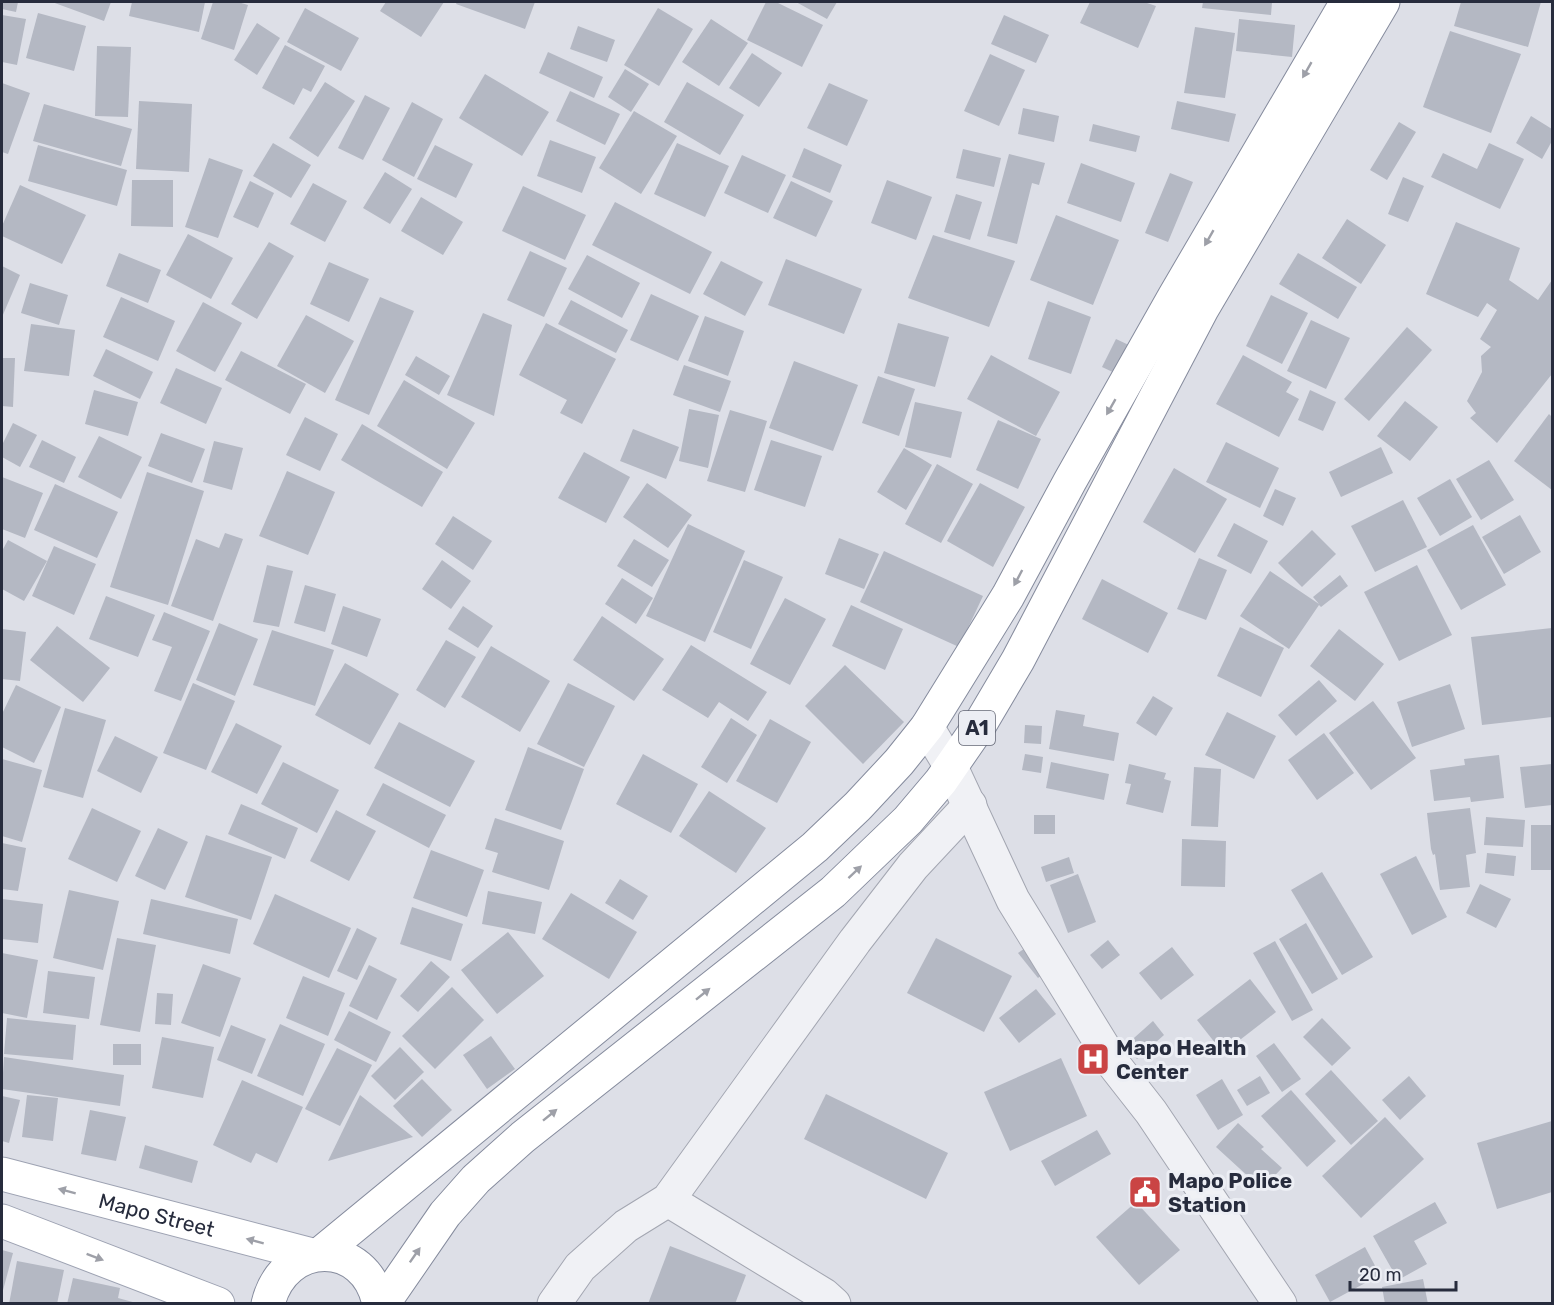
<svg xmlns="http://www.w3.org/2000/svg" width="1554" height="1305" viewBox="0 0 1554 1305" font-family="Rubik,sans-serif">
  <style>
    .building { fill: #b4b8c3 }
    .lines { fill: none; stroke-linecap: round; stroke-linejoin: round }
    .minor-casing { stroke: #a3a6b1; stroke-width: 35 }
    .major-casing { stroke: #9da2b2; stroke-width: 35 }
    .highway-casing { stroke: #858b9d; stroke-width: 35 }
    .minor { stroke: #f0f1f5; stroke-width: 33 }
    .major { stroke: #fff; stroke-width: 33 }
    .highway { stroke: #fff; stroke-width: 33 }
    .oneway { fill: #9ea0a8 }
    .labels { text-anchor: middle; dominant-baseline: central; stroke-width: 6; stroke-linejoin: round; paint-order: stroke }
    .shield { fill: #eceef4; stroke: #626674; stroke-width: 1.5 }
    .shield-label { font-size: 20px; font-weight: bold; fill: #272c3d }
    .poi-label { font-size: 21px; font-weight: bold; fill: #272c3d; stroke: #eceef4; text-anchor: start }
    .street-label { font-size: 21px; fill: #272c3d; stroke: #eceef4 }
  </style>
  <rect width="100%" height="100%" fill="#dddfe7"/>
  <g class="building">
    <path d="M2,2H18L16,12L2,9Z"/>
    <path d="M52,2H111L104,21Z"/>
    <path d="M132,2H205L199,32L129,16Z"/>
    <path d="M213,2H238L248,5L234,50L201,39Z"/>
    <path d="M386,2H444L421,37L380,11Z"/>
    <path d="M457,2H535L525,29L456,4Z"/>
    <path d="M766,2H776L823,25L802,67L747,40Z"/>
    <path d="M796,2H837L827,19Z"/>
    <path d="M1090,2H1144L1156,6L1138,48L1080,23Z"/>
    <path d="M1203,2H1272L1271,15L1202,8Z"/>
    <path d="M1461,2H1541L1528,47L1454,26Z"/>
    <path d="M305,8L359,38L341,71L287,42Z"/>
    <path d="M658,8L693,29L659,86L624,65Z"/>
    <path d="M38,13L86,26L74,71L26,58Z"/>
    <path d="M2,15L26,19L17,65L2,62Z"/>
    <path d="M1004,15L1049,35L1036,63L991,44Z"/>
    <path d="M711,19L748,43L719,86L682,62Z"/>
    <path d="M1239,19L1295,25L1292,57L1236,51Z"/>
    <path d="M257,23L280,38L257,75L234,60Z"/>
    <path d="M578,26L615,40L607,62L570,49Z"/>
    <path d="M1195,27L1235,33L1225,98L1184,93Z"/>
    <path d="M1450,31L1521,54L1491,133L1423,107Z"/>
    <path d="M285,45L325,66L311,92L303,88L294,105L262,88Z"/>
    <path d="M97,46L131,47L128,117L95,116Z"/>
    <path d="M548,52L603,77L594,98L539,73Z"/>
    <path d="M752,53L782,73L759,107L729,88Z"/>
    <path d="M990,54L1025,70L999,126L964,111Z"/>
    <path d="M625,69L649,84L631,112L608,97Z"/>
    <path d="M485,74L549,112L522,156L459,118Z"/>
    <path d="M325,82L355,101L318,157L289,138Z"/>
    <path d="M687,82L744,115L720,155L664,122Z"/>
    <path d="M2,83L30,93L8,154L2,152Z"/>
    <path d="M829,83L868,100L847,146L807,128Z"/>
    <path d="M570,91L620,114L605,145L556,121Z"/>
    <path d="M365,95L390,108L363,160L338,148Z"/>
    <path d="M139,101L192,104L189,172L136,169Z"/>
    <path d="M1177,101L1236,114L1229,142L1171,129Z"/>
    <path d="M412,102L443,119L414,177L382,160Z"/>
    <path d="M44,104L132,129L121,166L33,141Z"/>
    <path d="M1023,108L1059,116L1054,142L1018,134Z"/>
    <path d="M634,111L677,136L641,194L599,168Z"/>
    <path d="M1531,116L1552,129V141L1542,159L1516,143Z"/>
    <path d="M1399,122L1416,132L1387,180L1370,170Z"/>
    <path d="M1093,124L1140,136L1136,152L1089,141Z"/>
    <path d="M550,140L596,157L582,193L537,176Z"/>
    <path d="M273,143L311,165L291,198L253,176Z"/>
    <path d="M677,143L729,166L705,217L654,194Z"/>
    <path d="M1489,143L1524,159L1500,209L1431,177L1443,153L1477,169Z"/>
    <path d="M38,145L127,170L117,206L28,181Z"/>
    <path d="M435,145L473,164L456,198L417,179Z"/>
    <path d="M804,148L842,165L830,193L792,177Z"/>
    <path d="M963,149L1001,158L994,187L956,178Z"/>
    <path d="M1009,154L1045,163L1039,185L1032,183L1017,244L987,236Z"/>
    <path d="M742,155L786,175L768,213L724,193Z"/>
    <path d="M209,158L243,170L218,238L185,227Z"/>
    <path d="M1081,163L1135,183L1121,222L1067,203Z"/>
    <path d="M385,172L412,189L390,224L363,208Z"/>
    <path d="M1170,173L1193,182L1168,242L1145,233Z"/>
    <path d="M1403,177L1424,186L1408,222L1388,214Z"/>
    <path d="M132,180H173V227L131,226Z"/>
    <path d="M887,180L932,197L916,240L871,223Z"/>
    <path d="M250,181L274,193L258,228L233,217Z"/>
    <path d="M791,181L833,201L816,237L773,218Z"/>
    <path d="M313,183L347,201L325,242L290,224Z"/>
    <path d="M20,185L86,215L62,264L2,236V226Z"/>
    <path d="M523,186L586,215L565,260L502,231Z"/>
    <path d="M956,194L982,202L970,240L944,232Z"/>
    <path d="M421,197L463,222L443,255L401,231Z"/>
    <path d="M615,202L712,252L690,294L592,245Z"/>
    <path d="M1056,215L1119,240L1093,305L1030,280Z"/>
    <path d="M1347,219L1386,245L1361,284L1322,258Z"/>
    <path d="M1456,222L1520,248L1509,280L1538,300L1552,280V374L1497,443L1470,418L1476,413L1467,401L1482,372L1481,356L1491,347L1480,339L1497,310L1487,303L1478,317L1426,294Z"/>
    <path d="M188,234L233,258L211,299L166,275Z"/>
    <path d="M933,235L1015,261L989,327L908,298Z"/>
    <path d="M269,242L294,256L257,319L231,304Z"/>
    <path d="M530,251L567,268L544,317L507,300Z"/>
    <path d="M119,253L161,270L148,303L106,286Z"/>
    <path d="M1298,253L1357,287L1338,319L1279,284Z"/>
    <path d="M587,255L640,283L622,318L568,289Z"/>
    <path d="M786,259L862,289L844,334L768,305Z"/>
    <path d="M721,261L763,282L745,316L703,294Z"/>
    <path d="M329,262L369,279L349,322L310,304Z"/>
    <path d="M2,266L20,275L2,317Z"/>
    <path d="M30,283L68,295L59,325L21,313Z"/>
    <path d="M651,294L699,316L678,361L630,340Z"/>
    <path d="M1271,295L1308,313L1282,364L1246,346Z"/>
    <path d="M121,297L175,321L158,361L103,337Z"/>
    <path d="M380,297L414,311L369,415L335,400Z"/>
    <path d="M571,300L628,330L616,353L558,324Z"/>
    <path d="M1048,301L1091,317L1071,374L1028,359Z"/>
    <path d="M203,302L242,323L215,372L176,351Z"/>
    <path d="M483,313L512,325L494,416L447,395Z"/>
    <path d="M306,315L354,341L325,393L277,366Z"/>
    <path d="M705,316L744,331L728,376L688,361Z"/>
    <path d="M1311,320L1350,338L1326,389L1287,371Z"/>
    <path d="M546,323L616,359L582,424L560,413L567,400L519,375Z"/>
    <path d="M898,323L949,337L935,387L884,373Z"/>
    <path d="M31,324L75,330L69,376L24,371Z"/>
    <path d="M1407,327L1432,350L1369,421L1344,399Z"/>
    <path d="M1116,339L1133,347L1119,375L1102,367Z"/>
    <path d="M106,349L153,372L140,399L93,376Z"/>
    <path d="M241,351L306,384L290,414L225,380Z"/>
    <path d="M991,355L1060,392L1036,436L967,399Z"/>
    <path d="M1243,355L1292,382L1286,392L1299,399L1279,437L1216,404Z"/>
    <path d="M416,356L450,376L439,395L405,375Z"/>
    <path d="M2,358H15L13,407L2,406Z"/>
    <path d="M794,361L858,385L833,451L769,428Z"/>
    <path d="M684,365L731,381L720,412L673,395Z"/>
    <path d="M176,368L222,388L206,424L160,403Z"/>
    <path d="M878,376L915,389L899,436L862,423Z"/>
    <path d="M404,380L475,423L447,469L377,426Z"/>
    <path d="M94,390L138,402L128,436L85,424Z"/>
    <path d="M1310,390L1336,402L1323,431L1298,420Z"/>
    <path d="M1405,401L1438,427L1410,461L1377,436Z"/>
    <path d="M915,402L962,412L951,458L905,447Z"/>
    <path d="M689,409L719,415L708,468L679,461Z"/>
    <path d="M730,410L767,421L745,492L707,481Z"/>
    <path d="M1549,414L1552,417V490L1514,461Z"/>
    <path d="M305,417L338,434L320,471L286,455Z"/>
    <path d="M998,420L1041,439L1018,489L976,470Z"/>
    <path d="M13,423L37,435L20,467L2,457V445Z"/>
    <path d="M362,424L443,472L422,507L341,460Z"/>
    <path d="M633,429L679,447L666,479L620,461Z"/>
    <path d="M161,433L205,449L192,483L148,466Z"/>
    <path d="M99,436L142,457L121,499L78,477Z"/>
    <path d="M42,440L76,457L64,483L29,467Z"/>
    <path d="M771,440L822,456L805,507L754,490Z"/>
    <path d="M214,441L243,448L232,490L203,482Z"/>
    <path d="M1226,442L1279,468L1260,508L1206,482Z"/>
    <path d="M1381,447L1393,473L1341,497L1329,472Z"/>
    <path d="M904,448L932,465L906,510L877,492Z"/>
    <path d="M584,452L630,477L606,523L558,498Z"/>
    <path d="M1489,460L1514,500L1481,520L1456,479Z"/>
    <path d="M937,464L973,484L941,543L905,524Z"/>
    <path d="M1174,468L1227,499L1195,553L1143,522Z"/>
    <path d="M287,471L335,492L308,555L259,536Z"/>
    <path d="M147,472L204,491L168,605L110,587Z"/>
    <path d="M2,477L43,493L25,538L2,529Z"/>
    <path d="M1450,479L1472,517L1440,536L1417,498Z"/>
    <path d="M647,483L692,515L668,548L623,517Z"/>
    <path d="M980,483L1025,507L993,567L947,541Z"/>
    <path d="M55,484L118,512L97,558L34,530Z"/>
    <path d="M1275,489L1296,498L1283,526L1263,516Z"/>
    <path d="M1403,500L1427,547L1375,572L1351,526Z"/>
    <path d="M1520,515L1541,552L1504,574L1482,537Z"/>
    <path d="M453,516L492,541L473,570L435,544Z"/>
    <path d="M1234,523L1268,541L1251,574L1217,556Z"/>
    <path d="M688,524L745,551L705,642L646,616Z"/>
    <path d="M1473,525L1506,585L1461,610L1427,550Z"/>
    <path d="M1312,530L1336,554L1302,587L1278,563Z"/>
    <path d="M225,533L243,539L213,621L171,606L196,539L219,548Z"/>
    <path d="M839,538L879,554L864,589L825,574Z"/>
    <path d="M634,539L669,560L652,587L617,566Z"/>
    <path d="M8,540L47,561L24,601L2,589V551Z"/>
    <path d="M54,546L96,564L74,615L32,596Z"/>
    <path d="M884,551L983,596L959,647L860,602Z"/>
    <path d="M1199,558L1227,570L1206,620L1177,609Z"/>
    <path d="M442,560L471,581L451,609L422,589Z"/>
    <path d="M744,560L783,577L751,649L713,632Z"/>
    <path d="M267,565L293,571L279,627L253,622Z"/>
    <path d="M1417,565L1452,635L1399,661L1364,592Z"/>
    <path d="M1270,571L1319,604L1313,597L1340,575L1348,586L1321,607L1319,605L1289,649L1240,616Z"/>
    <path d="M622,578L653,598L636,624L605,604Z"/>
    <path d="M1102,579L1168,613L1148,653L1082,619Z"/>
    <path d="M305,585L336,594L325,632L294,623Z"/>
    <path d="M106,596L155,615L138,657L89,639Z"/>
    <path d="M785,598L826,619L790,685L750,664Z"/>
    <path d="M851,605L903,629L885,670L832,646Z"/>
    <path d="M343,606L381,619L367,657L331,644Z"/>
    <path d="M463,606L493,626L478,648L448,629Z"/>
    <path d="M164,612L210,631L181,701L154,691L172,647L152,640Z"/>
    <path d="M602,616L664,659L634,701L573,660Z"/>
    <path d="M219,623L258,639L235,696L196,680Z"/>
    <path d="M57,626L110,668L83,702L30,660Z"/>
    <path d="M1240,627L1284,648L1261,697L1217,676Z"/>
    <path d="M1552,628V717L1482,725L1471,637Z"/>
    <path d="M2,629L26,632L20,681L2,679Z"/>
    <path d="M1339,629L1384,664L1355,701L1310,666Z"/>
    <path d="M272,630L334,650L315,706L253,685Z"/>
    <path d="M446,640L476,657L445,708L416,690Z"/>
    <path d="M691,645L767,692L748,721L719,702L708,718L662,690Z"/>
    <path d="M491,646L550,681L520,732L461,697Z"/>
    <path d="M345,663L399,694L370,745L315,715Z"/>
    <path d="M845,665L904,722L863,764L805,706Z"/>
    <path d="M1319,680L1337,701L1296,736L1278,715Z"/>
    <path d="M193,683L235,701L206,770L163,753Z"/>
    <path d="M568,683L615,706L584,767L537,744Z"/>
    <path d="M1450,684L1465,729L1412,747L1397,702Z"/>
    <path d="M16,685L61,707L34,763L2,747V714Z"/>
    <path d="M1153,696L1173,708L1156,736L1136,723Z"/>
    <path d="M1373,701L1416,758L1371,790L1329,733Z"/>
    <path d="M65,708L106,720L83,798L43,787Z"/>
    <path d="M1056,710L1085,715L1083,726L1119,733L1114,761L1049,749Z"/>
    <path d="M1227,712L1276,736L1254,779L1205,755Z"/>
    <path d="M731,718L757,735L727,783L701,767Z"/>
    <path d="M770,719L811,742L777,803L736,781Z"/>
    <path d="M399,722L475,761L450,807L374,768Z"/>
    <path d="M236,723L282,746L257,794L211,772Z"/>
    <path d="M1025,725L1042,726L1041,744L1024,743Z"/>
    <path d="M1324,733L1354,773L1317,800L1288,760Z"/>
    <path d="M115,736L158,757L141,793L97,771Z"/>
    <path d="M528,747L584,769L561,830L505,810Z"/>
    <path d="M643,754L698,784L671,833L616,804Z"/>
    <path d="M1025,754L1043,757L1041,773L1022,770Z"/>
    <path d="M1499,755L1504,798L1471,802L1470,797L1434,801L1430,770L1465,765L1464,759Z"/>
    <path d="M2,759L42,770L22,842L2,836Z"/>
    <path d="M283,762L339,790L317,833L261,804Z"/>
    <path d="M1051,762L1109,774L1104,800L1046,788Z"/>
    <path d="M1129,764L1166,773L1164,779L1171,781L1163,813L1126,804L1131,784L1125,783Z"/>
    <path d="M1552,764V805L1525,808L1520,767Z"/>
    <path d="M1194,767L1221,769L1218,827L1191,826Z"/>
    <path d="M383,783L446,815L429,848L366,815Z"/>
    <path d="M709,791L766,828L736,873L679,836Z"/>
    <path d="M241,804L298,828L285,859L228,834Z"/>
    <path d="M92,808L141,831L117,882L68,859Z"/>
    <path d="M1470,808L1476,853L1466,855L1470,887L1440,890L1435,854L1433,855L1431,849L1427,813Z"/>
    <path d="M336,810L376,831L349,881L310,861Z"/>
    <rect x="1034" y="815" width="21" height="19"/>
    <path d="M1486,817L1525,820L1523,847L1484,845Z"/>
    <path d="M495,818L564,841L549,890L492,872L498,853L485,849Z"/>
    <rect x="1531" y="825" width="21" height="45"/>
    <path d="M158,828L188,842L165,890L135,876Z"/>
    <path d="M206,835L272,857L251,920L185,897Z"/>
    <path d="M1182,839L1226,841L1225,887L1181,886Z"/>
    <path d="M2,843L26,848L18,891L2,889Z"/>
    <path d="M431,850L484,870L467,917L413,898Z"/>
    <path d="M1487,853L1516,856L1514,876L1485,873Z"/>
    <path d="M1416,856L1447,917L1412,935L1380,874Z"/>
    <path d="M1069,857L1074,873L1046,882L1041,867Z"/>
    <path d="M1322,872L1373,957L1342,975L1291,890Z"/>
    <path d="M1078,874L1096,922L1068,933L1050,885Z"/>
    <path d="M620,879L648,896L633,920L605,903Z"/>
    <path d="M1480,884L1511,899L1496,928L1466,913Z"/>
    <path d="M69,890L119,901L103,970L53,958Z"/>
    <path d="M488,891L542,902L535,934L482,924Z"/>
    <path d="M571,893L637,932L609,979L542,939Z"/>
    <path d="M275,894L351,928L329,978L253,944Z"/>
    <path d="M2,899L43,904L38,943L2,939Z"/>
    <path d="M151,899L238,919L230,954L143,934Z"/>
    <path d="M412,907L463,924L451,961L400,944Z"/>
    <path d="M1306,923L1338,979L1312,994L1279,939Z"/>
    <path d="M357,928L377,938L357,980L337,971Z"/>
    <path d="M508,932L544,976L497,1014L461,970Z"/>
    <path d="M117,938L156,945L140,1032L100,1025Z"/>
    <path d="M936,938L1012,976L984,1032L907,993Z"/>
    <path d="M1108,940L1120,955L1102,969L1090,955Z"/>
    <path d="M1275,941L1313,1010L1292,1021L1253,953Z"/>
    <path d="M1028,946L1047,971L1038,978L1018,953Z"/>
    <path d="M1172,947L1194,975L1161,1000L1139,973Z"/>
    <path d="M2,953L38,960L27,1018L2,1013Z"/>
    <path d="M431,961L450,977L418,1012L400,996Z"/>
    <path d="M203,964L241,978L220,1037L181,1023Z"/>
    <path d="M369,965L397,979L377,1020L349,1006Z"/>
    <path d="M48,971L95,977L89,1019L43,1013Z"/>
    <path d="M303,976L345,993L328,1036L286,1018Z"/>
    <path d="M1250,979L1276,1012L1223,1053L1197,1020Z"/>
    <path d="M452,987L484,1020L435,1069L402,1036Z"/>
    <path d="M1036,989L1056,1014L1019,1043L999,1018Z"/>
    <path d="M157,993L173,994L171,1025L155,1024Z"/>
    <path d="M349,1011L391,1032L376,1062L334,1040Z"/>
    <path d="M7,1018L76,1025L73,1060L4,1054Z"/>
    <path d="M1322,1018L1351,1048L1332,1066L1303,1037Z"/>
    <path d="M1153,1021L1164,1035L1137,1059L1125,1046Z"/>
    <path d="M280,1024L325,1044L303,1096L257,1076Z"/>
    <path d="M231,1025L266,1039L252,1074L217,1060Z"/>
    <path d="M491,1036L515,1069L487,1089L463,1055Z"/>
    <path d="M162,1037L214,1047L203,1098L152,1088Z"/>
    <path d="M1274,1043L1301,1079L1282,1092L1256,1056Z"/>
    <rect x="113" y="1044" width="28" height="21"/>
    <path d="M400,1047L424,1072L395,1100L371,1076Z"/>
    <path d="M337,1048L372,1065L340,1126L305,1109Z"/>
    <path d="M4,1057L124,1075L120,1106L2,1089Z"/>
    <path d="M1061,1058L1087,1116L1010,1151L984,1092Z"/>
    <path d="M1331,1070L1378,1121L1351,1145L1305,1094Z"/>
    <path d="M1260,1076L1270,1093L1247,1106L1237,1090Z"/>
    <path d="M1409,1076L1426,1096L1400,1120L1382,1100Z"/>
    <path d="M422,1079L452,1110L422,1137L393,1106Z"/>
    <path d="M1222,1079L1243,1115L1218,1130L1196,1095Z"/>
    <path d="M242,1080L303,1107L277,1163L256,1153L251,1163L213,1145Z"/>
    <path d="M1291,1090L1336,1141L1307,1167L1261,1116Z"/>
    <path d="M826,1094L948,1153L926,1199L804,1139Z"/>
    <path d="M27,1095L58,1098L53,1141L22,1137Z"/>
    <path d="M360,1095L413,1137L328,1161Z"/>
    <path d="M2,1096L20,1100L9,1143L2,1141Z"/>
    <path d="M90,1110L126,1117L116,1161L81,1154Z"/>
    <path d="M1385,1117L1424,1159L1361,1218L1322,1176Z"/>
    <path d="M1552,1121V1192L1497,1209L1477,1143Z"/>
    <path d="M1238,1123L1264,1147L1261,1149L1282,1168L1262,1189L1216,1147Z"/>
    <path d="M1097,1130L1111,1154L1055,1186L1041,1161Z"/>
    <path d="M145,1145L198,1161L192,1183L139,1168Z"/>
    <path d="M1136,1202L1180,1250L1139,1285L1096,1237Z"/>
    <path d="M1435,1202L1447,1223L1414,1241L1427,1264L1398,1280L1373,1236Z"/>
    <path d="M670,1246L746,1275L735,1304H648Z"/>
    <path d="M1365,1247L1380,1275L1330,1302L1315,1275Z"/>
    <path d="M2,1250L13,1253L2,1294Z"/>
    <path d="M17,1261L64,1270L57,1304H9Z"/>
    <path d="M73,1278L120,1288L118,1298L140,1304H67Z"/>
    <path d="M1423,1279L1428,1304H1385L1382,1287Z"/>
  </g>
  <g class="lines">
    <defs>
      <g id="minor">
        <path d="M927,727L951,767L1013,900L1115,1066L1151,1112L1280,1304"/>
        <path d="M668,1200L824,1295L834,1304"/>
        <path d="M554,1304L580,1267L626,1226L668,1200L855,941L913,866L970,805"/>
      </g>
      <g id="major">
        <path id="s1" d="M2,1174L312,1255"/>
        <path d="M2,1221L218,1304"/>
      </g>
      <g id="highway">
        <path d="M320,1254L815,847L858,806L899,762L927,727L953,685L1008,596L1070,481L1174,297L1347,2"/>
        <path d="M268,1304C284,1238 366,1238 379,1304"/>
        <path d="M383,1304L445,1214L476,1179L523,1137L833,892L908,820L941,781L979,726L1018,660L1202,309L1383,2"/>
      </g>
    </defs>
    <use href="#minor" class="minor-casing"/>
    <use href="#major" class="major-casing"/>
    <use href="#highway" class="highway-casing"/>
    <use href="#minor" class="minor"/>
    <use href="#major" class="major"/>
    <use href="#highway" class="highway"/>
  </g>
  <defs><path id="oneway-solid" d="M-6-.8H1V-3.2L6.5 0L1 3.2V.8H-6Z" transform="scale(1.5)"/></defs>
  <g class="oneway">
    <use href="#oneway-solid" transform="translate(1307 70) rotate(120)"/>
    <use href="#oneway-solid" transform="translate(1209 238) rotate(120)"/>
    <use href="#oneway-solid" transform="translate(1111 407) rotate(120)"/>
    <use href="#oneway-solid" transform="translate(1018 578) rotate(118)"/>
    <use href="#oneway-solid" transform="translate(855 872) rotate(-43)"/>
    <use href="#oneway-solid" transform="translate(703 994) rotate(-39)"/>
    <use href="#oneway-solid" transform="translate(550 1115) rotate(-39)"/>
    <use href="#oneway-solid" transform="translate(67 1191) rotate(-165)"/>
    <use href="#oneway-solid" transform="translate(255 1241) rotate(-165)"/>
    <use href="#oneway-solid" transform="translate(415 1255) rotate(-55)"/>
    <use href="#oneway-solid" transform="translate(95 1257) rotate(21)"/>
  </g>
  <defs>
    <symbol id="hospital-square" viewBox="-11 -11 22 22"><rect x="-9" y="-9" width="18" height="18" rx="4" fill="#ca4444" stroke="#eceef4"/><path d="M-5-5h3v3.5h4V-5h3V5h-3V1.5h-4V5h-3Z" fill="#fff"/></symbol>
    <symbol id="civic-square" viewBox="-11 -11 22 22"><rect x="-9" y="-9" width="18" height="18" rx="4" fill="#ca4444" stroke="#eceef4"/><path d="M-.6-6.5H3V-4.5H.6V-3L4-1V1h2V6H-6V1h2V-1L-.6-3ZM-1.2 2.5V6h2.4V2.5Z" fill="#fff"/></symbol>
  </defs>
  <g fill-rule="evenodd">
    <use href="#hospital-square" x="1074" y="1040" width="38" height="38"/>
    <use href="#civic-square" x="1126" y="1173" width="38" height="38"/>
  </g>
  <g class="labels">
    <rect class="shield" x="959" y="711" width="36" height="34" rx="4.5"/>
    <g class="shield-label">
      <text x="977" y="728">A1</text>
    </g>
    <g class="poi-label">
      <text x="1116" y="1047">Mapo Health<tspan x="1116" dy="24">Center</tspan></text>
      <text x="1168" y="1180">Mapo Police<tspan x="1168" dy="24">Station</tspan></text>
    </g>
    <g class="street-label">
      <text stroke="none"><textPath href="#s1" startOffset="160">Mapo Street</textPath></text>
    </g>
  </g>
  <rect width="1554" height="1305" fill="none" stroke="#272c3d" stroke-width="6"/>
  <path d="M1350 1281v9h106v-9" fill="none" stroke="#272c3d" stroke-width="3"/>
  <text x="1359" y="1281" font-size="18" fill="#272c3d" stroke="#eceef4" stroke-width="4.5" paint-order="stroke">20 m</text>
</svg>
